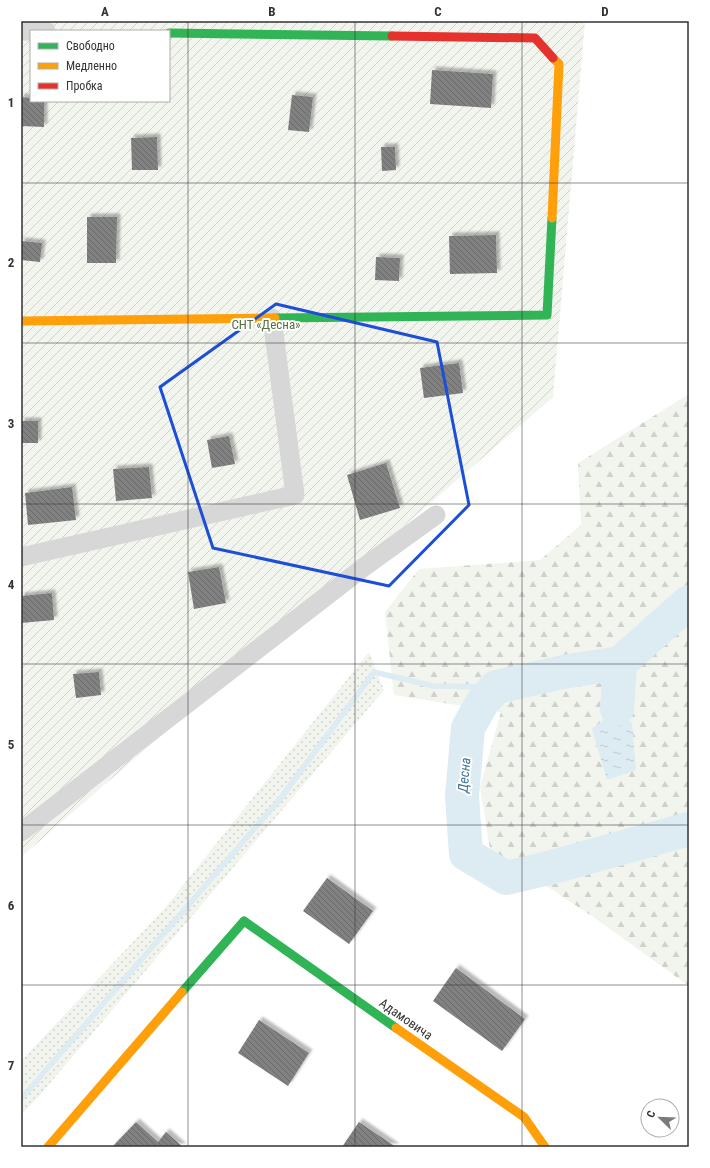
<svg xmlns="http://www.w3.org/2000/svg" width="710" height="1168" viewBox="0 0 710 1168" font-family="'Roboto Condensed',sans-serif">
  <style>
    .grass { fill: url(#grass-dots) }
    .forest { fill: url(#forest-firs) }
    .garden { fill: url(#garden-furrows); fill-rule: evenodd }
    .water { fill: url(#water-ripples) }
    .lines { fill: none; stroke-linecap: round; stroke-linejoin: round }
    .stream { stroke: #ddebf3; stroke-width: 5.5 }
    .river { stroke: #ddebf3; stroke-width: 34 }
    .building { fill: url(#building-back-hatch); filter: url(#shadow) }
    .street { stroke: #d7d7d7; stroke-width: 19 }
    .fast { stroke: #30b455; stroke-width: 9 }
    .slow { stroke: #ff9f0a; stroke-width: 9 }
    .jam { stroke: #e5322d; stroke-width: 9 }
    .marked { fill: none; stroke: #1d4ed8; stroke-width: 3; stroke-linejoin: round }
    .grid { fill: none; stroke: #333; stroke-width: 1; stroke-opacity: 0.55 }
    .labels { text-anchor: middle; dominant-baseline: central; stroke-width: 4; stroke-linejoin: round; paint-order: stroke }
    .park-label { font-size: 13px; fill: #56703f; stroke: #fff }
    .street-label { font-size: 13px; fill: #333; stroke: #fff }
    .water-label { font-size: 14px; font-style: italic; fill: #3f7597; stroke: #fff }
    .neatline { fill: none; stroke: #333; stroke-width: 1.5 }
    .grid-label { font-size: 13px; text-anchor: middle; font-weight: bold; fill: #333 }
  </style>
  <defs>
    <pattern id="grass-dots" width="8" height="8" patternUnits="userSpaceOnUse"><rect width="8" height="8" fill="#f1f5ed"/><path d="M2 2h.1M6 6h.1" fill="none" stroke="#cfd2cc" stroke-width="1.8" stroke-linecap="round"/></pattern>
    <pattern id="forest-firs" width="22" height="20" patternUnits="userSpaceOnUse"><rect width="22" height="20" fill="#f1f5ed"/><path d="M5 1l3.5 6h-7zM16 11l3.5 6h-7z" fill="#cfd2cc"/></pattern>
    <pattern id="garden-furrows" width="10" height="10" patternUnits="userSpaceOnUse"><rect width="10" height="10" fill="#f1f5ed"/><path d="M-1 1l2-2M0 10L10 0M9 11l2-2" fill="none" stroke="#cfd2cc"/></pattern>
    <pattern id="water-ripples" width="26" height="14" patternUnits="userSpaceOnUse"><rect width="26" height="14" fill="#ddebf3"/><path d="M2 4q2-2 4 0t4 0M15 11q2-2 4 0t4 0" fill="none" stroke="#becad1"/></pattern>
    <pattern id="building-back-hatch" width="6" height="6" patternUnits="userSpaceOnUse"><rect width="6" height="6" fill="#818181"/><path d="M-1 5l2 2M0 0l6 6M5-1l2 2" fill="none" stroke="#6a6a6a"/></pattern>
    <filter id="shadow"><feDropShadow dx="3.5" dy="-3.5" stdDeviation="1" flood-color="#0004"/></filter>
  </defs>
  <rect width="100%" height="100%" fill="#fff"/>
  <path class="grass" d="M369,652L384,690L40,1095L21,1115V1061L165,908Z"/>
  <path class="forest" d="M689,394V986L592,916L490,849L480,787L501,712L394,695L385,612L419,569L540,560L581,525L578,463Z"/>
  <path class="garden" d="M21,21H585L553,397L21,857ZM31,31H169V101H31Z"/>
  <path class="water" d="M617,709L632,723L636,770L607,780L592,729Z"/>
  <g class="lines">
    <path class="stream" d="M21,1099L280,799L374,672L433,686L496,687"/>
    <g class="river">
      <path d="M689,602L620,663L563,672L496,687L482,703L468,728L462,796L466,854L506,878L549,868L689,829"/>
      <path d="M617,709L620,663"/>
    </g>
  </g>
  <g class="building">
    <path d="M432,70L493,74L491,108L430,104Z"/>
    <path d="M292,95L313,97L309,132L288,130Z"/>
    <path d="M21,97L31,98V101H44V127L21,126Z"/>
    <path d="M157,137L158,170H132L131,138Z"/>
    <path d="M381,147H395L396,170L382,171Z"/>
    <path d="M87,217H117L116,263H87Z"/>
    <path d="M496,235L497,273L450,274L449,236Z"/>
    <path d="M21,241L42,243L40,262L21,260Z"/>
    <path d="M376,257L400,258L399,281L375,280Z"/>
    <path d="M459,363L463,393L424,398L420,368Z"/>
    <rect x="21" y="421" width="17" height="22"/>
    <path d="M229,436L235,464L212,468L207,440Z"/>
    <path d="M386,463L400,508L360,520L347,475Z"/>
    <path d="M149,467L152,498L116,501L113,469Z"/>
    <path d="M72,487L76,520L28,525L25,493Z"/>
    <path d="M219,567L226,603L194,609L188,572Z"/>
    <path d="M52,593L54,620L21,623V596Z"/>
    <path d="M99,672L101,695L76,698L73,674Z"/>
    <path d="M327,878L373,911L349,944L303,911Z"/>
    <path d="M456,968L525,1019L502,1051L433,1001Z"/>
    <path d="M259,1020L309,1053L288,1086L238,1053Z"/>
    <path d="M136,1122L158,1142L166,1132L183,1147H114L113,1146Z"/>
    <path d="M359,1122L396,1147H342Z"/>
  </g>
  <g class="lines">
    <g class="street">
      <path d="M21,31H46"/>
      <path d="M21,557L295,495L272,318"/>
      <path d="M21,832L364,567L436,515"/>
    </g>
    <g class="fast">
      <path d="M169,33L392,36"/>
      <path d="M275,318L547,315L552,218"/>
      <path d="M182,992L244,921L396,1028"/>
    </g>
    <g class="slow">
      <path d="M552,218L559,64L553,58"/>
      <path d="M21,321L275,318"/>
      <path d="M396,1028L524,1117L545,1147"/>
      <path d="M48,1147L182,992"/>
    </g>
    <path class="jam" d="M392,36L535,38L553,58"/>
  </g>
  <path class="marked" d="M276,304L437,342L469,505L389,586L213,548L160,387Z"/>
  <path class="grid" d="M188,21V1147M355,21V1147M522,21V1147M21,183H689M21,343H689M21,504H689M21,664H689M21,825H689M21,985H689"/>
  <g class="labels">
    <g class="park-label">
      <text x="266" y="324">СНТ «Десна»</text>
    </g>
    <g class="street-label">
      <text transform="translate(406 1019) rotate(35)">Адамовича</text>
    </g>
    <g class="water-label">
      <text transform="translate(464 775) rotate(-85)">Десна</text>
    </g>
  </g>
  <rect width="710" height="1168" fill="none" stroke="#ffffff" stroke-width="44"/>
  <rect x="30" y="30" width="140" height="72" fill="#ffffff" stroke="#adadad"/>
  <rect x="38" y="43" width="20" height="6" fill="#30b455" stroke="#adadad"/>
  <text x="66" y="50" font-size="12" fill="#333333">Свободно</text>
  <rect x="38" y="63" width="20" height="6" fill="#ff9f0a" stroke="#adadad"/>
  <text x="66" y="70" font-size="12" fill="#333333">Медленно</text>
  <rect x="38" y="83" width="20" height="6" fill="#e5322d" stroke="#adadad"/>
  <text x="66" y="90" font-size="12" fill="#333333">Пробка</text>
  <g transform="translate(660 1118) rotate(293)"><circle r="19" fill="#ffffff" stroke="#adadad"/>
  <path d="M0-3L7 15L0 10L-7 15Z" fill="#7a7a7a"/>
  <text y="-6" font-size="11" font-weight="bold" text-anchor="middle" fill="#333333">С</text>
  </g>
  <rect x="22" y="22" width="666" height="1124" class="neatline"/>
  <g class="grid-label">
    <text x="105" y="16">A</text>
    <text x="272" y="16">B</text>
    <text x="438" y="16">C</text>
    <text x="605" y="16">D</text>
    <text x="11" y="107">1</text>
    <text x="11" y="267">2</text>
    <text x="11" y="428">3</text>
    <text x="11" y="589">4</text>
    <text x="11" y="749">5</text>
    <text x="11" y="910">6</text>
    <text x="11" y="1070">7</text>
  </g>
</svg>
